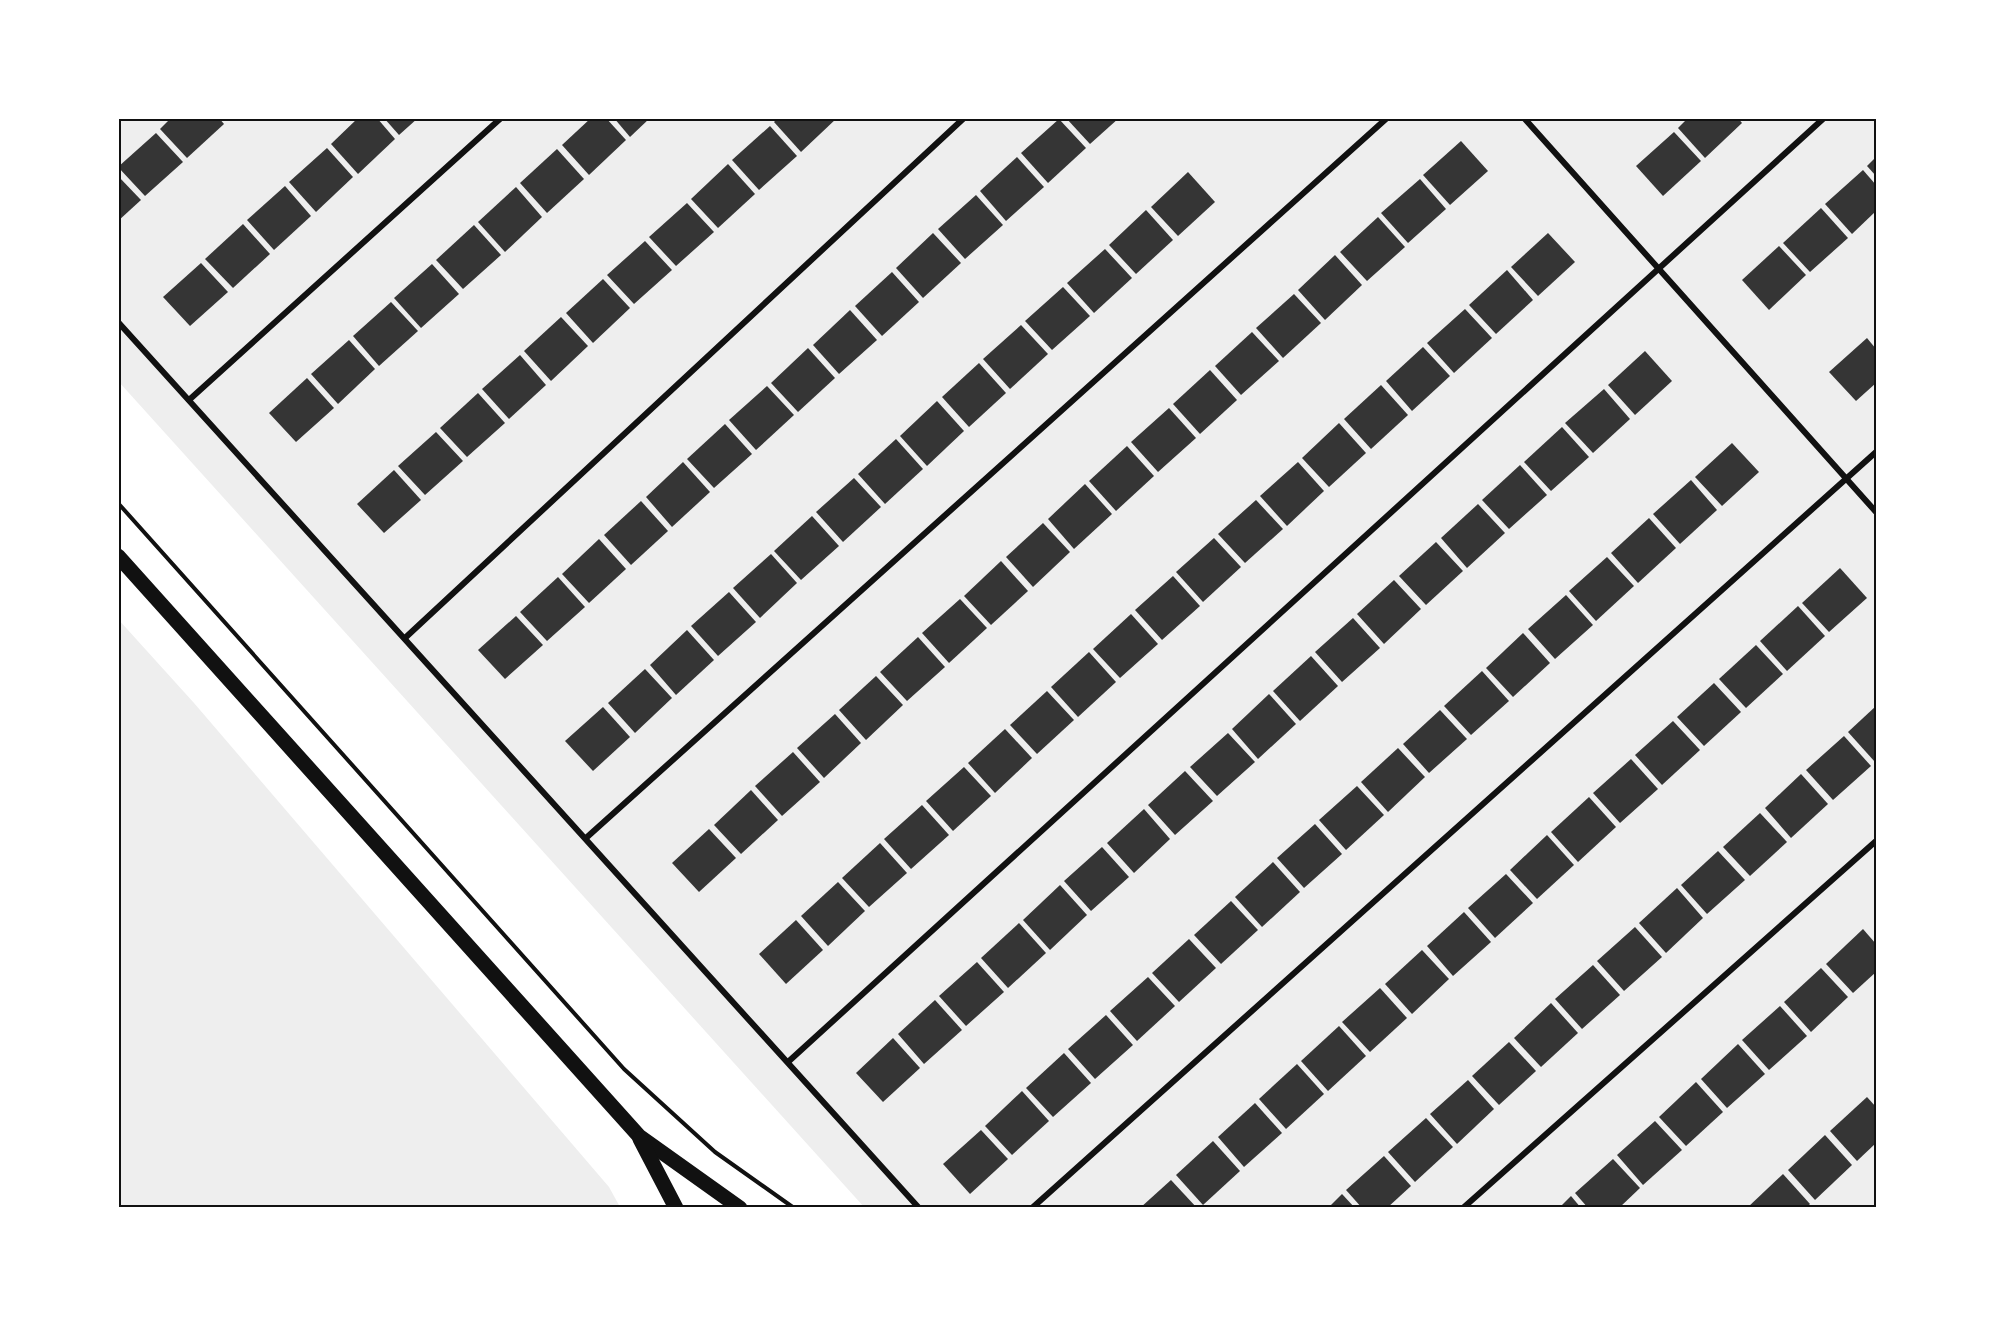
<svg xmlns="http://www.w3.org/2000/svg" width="1995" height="1326" viewBox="0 0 1995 1326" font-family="'Fira Sans Condensed',sans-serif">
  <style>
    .green { fill: #eee }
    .building { fill: #353535 }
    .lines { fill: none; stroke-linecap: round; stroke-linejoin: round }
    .path { stroke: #111; stroke-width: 4 }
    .minor { stroke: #111; stroke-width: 6 }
    .primary { stroke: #111; stroke-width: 15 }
    .neatline { fill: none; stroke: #111; stroke-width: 2 }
  </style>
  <rect width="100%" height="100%" fill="#fff"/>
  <g class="green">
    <path d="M118,119H1876V1207H864L119,382Z"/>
    <path d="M118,619L194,703L609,1187L620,1207H119Z"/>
  </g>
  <g class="building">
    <path d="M171,118H219L224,124L187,158L160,129Z"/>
    <path d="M358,118H377L395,139L358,174L331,144Z"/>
    <path d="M384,118H418L399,135Z"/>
    <path d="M591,118H606L626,140L589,175L562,145Z"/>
    <path d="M614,118H650L630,137Z"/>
    <path d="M778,118H837L801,152L774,122Z"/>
    <path d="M1066,118H1119L1090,144Z"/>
    <path d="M1688,118H1738L1742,123L1705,158L1678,128Z"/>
    <path d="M1059,119L1086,148L1048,183L1021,153Z"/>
    <path d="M770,126L797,156L759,190L732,160Z"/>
    <path d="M1674,132L1701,161L1663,196L1636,166Z"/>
    <path d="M156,133L183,162L145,196L118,167Z"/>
    <path d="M1461,141L1488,171L1450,205L1423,175Z"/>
    <path d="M327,148L353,177L316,212L289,182Z"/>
    <path d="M557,149L584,179L547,213L520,183Z"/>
    <path d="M1017,157L1044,187L1006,221L980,191Z"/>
    <path d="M1876,157V176L1867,166Z"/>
    <path d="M728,164L755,194L718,228L691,199Z"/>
    <path d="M1863,170L1876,185V211L1852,234L1825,204Z"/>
    <path d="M1188,172L1215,202L1178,236L1151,207Z"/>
    <path d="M118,176L141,200L118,221Z"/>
    <path d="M1420,179L1446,209L1408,243L1381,213Z"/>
    <path d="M285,186L311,216L274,250L247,220Z"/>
    <path d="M516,187L542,217L505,252L478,222Z"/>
    <path d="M976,195L1003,225L965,259L938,229Z"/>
    <path d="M687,203L714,232L676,266L649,237Z"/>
    <path d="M1821,208L1848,238L1810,272L1783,243Z"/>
    <path d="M1146,210L1173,240L1136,274L1109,245Z"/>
    <path d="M1378,217L1405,247L1367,281L1340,252Z"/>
    <path d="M243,224L270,254L233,288L205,259Z"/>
    <path d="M474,225L501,255L463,289L436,260Z"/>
    <path d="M933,233L961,263L923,298L896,268Z"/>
    <path d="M1548,233L1575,262L1538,296L1511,267Z"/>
    <path d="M645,241L672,270L634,304L607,275Z"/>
    <path d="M1779,246L1806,275L1769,310L1742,280Z"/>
    <path d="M1105,249L1132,278L1094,313L1067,283Z"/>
    <path d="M1335,255L1362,285L1325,320L1298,290Z"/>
    <path d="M201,263L228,292L190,326L163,297Z"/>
    <path d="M432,264L459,294L421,328L394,298Z"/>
    <path d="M1507,270L1533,300L1496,334L1469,305Z"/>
    <path d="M892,272L919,302L882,336L855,306Z"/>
    <path d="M603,279L630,308L593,343L566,313Z"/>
    <path d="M1063,287L1090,316L1052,350L1025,321Z"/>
    <path d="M1294,294L1321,323L1283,358L1256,328Z"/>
    <path d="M391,302L418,331L379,366L353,336Z"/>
    <path d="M1465,309L1492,338L1454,373L1427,343Z"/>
    <path d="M850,310L877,340L839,374L813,345Z"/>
    <path d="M561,317L588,346L551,381L524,351Z"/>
    <path d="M1021,325L1048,354L1010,389L983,359Z"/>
    <path d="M1252,332L1279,361L1241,395L1215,366Z"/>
    <path d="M1867,338L1876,349V383L1856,401L1829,372Z"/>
    <path d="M349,340L375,369L338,404L311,374Z"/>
    <path d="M1423,347L1450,376L1412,411L1386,381Z"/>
    <path d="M808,348L835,378L798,412L771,383Z"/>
    <path d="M1645,351L1672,381L1635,415L1608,385Z"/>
    <path d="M520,355L546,385L509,419L482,389Z"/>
    <path d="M979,363L1006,393L969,427L942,397Z"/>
    <path d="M1210,370L1237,400L1200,434L1173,404Z"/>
    <path d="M307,378L334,408L296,442L269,413Z"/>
    <path d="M1381,385L1408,415L1371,449L1344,419Z"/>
    <path d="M767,386L794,415L756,450L729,420Z"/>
    <path d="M1604,389L1630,419L1593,453L1565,423Z"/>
    <path d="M478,393L505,423L467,457L440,428Z"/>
    <path d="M937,401L964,431L927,466L900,436Z"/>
    <path d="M1169,408L1196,438L1158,472L1131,442Z"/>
    <path d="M1339,423L1366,453L1329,487L1302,458Z"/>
    <path d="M725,424L752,454L714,488L687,459Z"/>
    <path d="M1562,427L1589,457L1551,491L1524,462Z"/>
    <path d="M436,432L463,461L425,495L398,466Z"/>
    <path d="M896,439L923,469L885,504L858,474Z"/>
    <path d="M1732,443L1759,472L1722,506L1695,477Z"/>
    <path d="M1127,446L1154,476L1116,511L1089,481Z"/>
    <path d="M683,462L710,492L672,527L646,497Z"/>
    <path d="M1298,462L1324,491L1287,526L1260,496Z"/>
    <path d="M1520,465L1547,495L1509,529L1482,500Z"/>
    <path d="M394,470L421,500L384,533L357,504Z"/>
    <path d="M854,478L881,507L843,542L816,512Z"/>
    <path d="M1691,480L1717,510L1680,544L1653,514Z"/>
    <path d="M1085,484L1112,514L1074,549L1048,519Z"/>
    <path d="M1256,500L1283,529L1245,563L1218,534Z"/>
    <path d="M641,501L668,531L631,565L604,535Z"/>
    <path d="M1478,504L1505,533L1467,568L1441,538Z"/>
    <path d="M812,516L839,546L801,580L774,551Z"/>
    <path d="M1649,518L1676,548L1638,583L1611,553Z"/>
    <path d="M1043,523L1070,552L1033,587L1006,557Z"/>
    <path d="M1214,538L1241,567L1203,602L1176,572Z"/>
    <path d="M599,539L626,569L589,603L562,574Z"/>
    <path d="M1436,542L1463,571L1426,605L1399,576Z"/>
    <path d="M771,554L797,583L760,618L733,588Z"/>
    <path d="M1607,557L1634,586L1596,621L1569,591Z"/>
    <path d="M1001,561L1028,591L991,625L964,596Z"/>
    <path d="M1840,568L1867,598L1829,632L1802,603Z"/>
    <path d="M1173,576L1200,606L1162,640L1135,610Z"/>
    <path d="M558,577L585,607L547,641L520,612Z"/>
    <path d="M1394,580L1421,609L1384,644L1357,614Z"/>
    <path d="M729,592L756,622L718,656L691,626Z"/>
    <path d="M1566,595L1593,625L1555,659L1528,629Z"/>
    <path d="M960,599L987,628L949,663L922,633Z"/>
    <path d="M1798,606L1825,636L1787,671L1760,641Z"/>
    <path d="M1131,614L1158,644L1120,678L1093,649Z"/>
    <path d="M516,616L543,645L505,679L478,650Z"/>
    <path d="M1353,618L1380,648L1342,682L1315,652Z"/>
    <path d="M687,630L714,660L676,695L650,665Z"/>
    <path d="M1523,633L1550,663L1513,697L1486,668Z"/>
    <path d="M918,637L945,667L907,701L880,672Z"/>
    <path d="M1756,645L1783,674L1746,708L1719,679Z"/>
    <path d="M1089,652L1116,682L1078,717L1051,687Z"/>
    <path d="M1311,656L1338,686L1300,721L1273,691Z"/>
    <path d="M645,669L672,698L635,733L608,703Z"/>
    <path d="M1482,671L1509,701L1471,735L1444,706Z"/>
    <path d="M876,676L903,705L866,740L839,710Z"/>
    <path d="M1714,683L1741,712L1704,746L1677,717Z"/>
    <path d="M1047,691L1074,720L1037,754L1010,725Z"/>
    <path d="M1269,694L1296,724L1258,759L1232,729Z"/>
    <path d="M1876,706V760L1875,762L1848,732Z"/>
    <path d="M603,707L630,737L593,771L565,741Z"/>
    <path d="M1440,710L1467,739L1429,773L1403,744Z"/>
    <path d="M835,714L861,743L824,778L797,748Z"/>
    <path d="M1673,721L1700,750L1662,785L1635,755Z"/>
    <path d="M1005,729L1032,758L995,793L968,763Z"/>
    <path d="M1228,733L1255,762L1217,796L1190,767Z"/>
    <path d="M1844,736L1871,766L1833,800L1806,770Z"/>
    <path d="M1398,748L1425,777L1388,812L1361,782Z"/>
    <path d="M793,752L820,782L782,816L755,786Z"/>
    <path d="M1631,759L1658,789L1620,823L1593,793Z"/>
    <path d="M964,767L991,796L953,831L926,801Z"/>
    <path d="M1185,771L1213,801L1175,835L1148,805Z"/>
    <path d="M1801,774L1828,804L1791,838L1765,808Z"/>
    <path d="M1357,786L1384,815L1346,850L1319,820Z"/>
    <path d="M751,790L778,820L741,854L714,825Z"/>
    <path d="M1589,797L1616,827L1578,862L1551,832Z"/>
    <path d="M922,805L949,835L911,869L884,839Z"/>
    <path d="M1144,809L1170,839L1134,873L1107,843Z"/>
    <path d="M1760,813L1787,842L1750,876L1723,847Z"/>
    <path d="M1315,824L1342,854L1304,888L1277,858Z"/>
    <path d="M709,829L736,858L699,892L672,863Z"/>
    <path d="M1547,835L1574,865L1537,899L1510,870Z"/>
    <path d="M880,843L907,873L869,907L842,878Z"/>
    <path d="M1102,847L1129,877L1091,911L1064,881Z"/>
    <path d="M1718,851L1745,880L1707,914L1681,885Z"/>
    <path d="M1273,862L1300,892L1262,927L1235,897Z"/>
    <path d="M1506,874L1533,903L1495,938L1468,908Z"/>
    <path d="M838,882L865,911L828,946L801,916Z"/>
    <path d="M1060,885L1087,915L1050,950L1023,920Z"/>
    <path d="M1677,888L1703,918L1666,953L1639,923Z"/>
    <path d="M1231,901L1258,930L1221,964L1194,935Z"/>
    <path d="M1464,912L1491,942L1453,976L1427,946Z"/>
    <path d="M796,920L823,950L786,984L759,954Z"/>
    <path d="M1019,923L1046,953L1008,988L981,958Z"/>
    <path d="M1635,927L1662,957L1624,991L1597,961Z"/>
    <path d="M1863,929L1876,944V972L1853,993L1826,964Z"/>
    <path d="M1189,939L1216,968L1179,1002L1152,973Z"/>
    <path d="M1422,950L1449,979L1412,1014L1385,984Z"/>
    <path d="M977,962L1004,992L966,1026L939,996Z"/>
    <path d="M1593,965L1620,995L1582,1029L1555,999Z"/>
    <path d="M1821,968L1848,997L1811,1032L1784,1002Z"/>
    <path d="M1148,977L1175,1006L1137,1041L1110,1011Z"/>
    <path d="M1380,988L1407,1018L1370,1052L1342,1022Z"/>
    <path d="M935,1000L962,1030L924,1064L898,1034Z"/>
    <path d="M1551,1003L1578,1033L1541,1067L1514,1038Z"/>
    <path d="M1780,1006L1807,1036L1769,1070L1742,1040Z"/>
    <path d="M1106,1015L1133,1045L1095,1079L1068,1049Z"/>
    <path d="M1339,1026L1366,1056L1328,1091L1301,1061Z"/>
    <path d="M893,1038L920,1068L883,1102L856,1073Z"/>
    <path d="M1509,1042L1536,1071L1499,1105L1472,1076Z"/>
    <path d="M1738,1044L1765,1074L1727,1108L1701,1079Z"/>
    <path d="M1064,1053L1091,1083L1053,1117L1026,1088Z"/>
    <path d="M1297,1064L1324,1094L1286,1129L1259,1099Z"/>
    <path d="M1468,1080L1494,1109L1457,1144L1430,1114Z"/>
    <path d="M1696,1082L1723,1112L1686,1146L1659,1117Z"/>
    <path d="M1022,1091L1049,1121L1012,1155L985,1126Z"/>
    <path d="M1867,1097L1876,1107V1143L1857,1161L1830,1131Z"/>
    <path d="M1255,1103L1282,1133L1244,1167L1218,1137Z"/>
    <path d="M1426,1118L1453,1147L1415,1182L1388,1152Z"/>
    <path d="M1655,1121L1682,1150L1643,1185L1617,1155Z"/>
    <path d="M981,1130L1008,1159L970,1194L943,1164Z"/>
    <path d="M1825,1135L1852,1165L1815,1200L1788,1170Z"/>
    <path d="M1213,1141L1240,1171L1203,1205L1176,1175Z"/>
    <path d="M1384,1156L1411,1186L1387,1208H1362L1346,1190Z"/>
    <path d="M1613,1159L1640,1188L1619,1208H1588L1575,1193Z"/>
    <path d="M1783,1174L1810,1204L1806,1208H1747Z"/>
    <path d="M1171,1180L1197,1208H1140Z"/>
    <path d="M1342,1194L1355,1208H1328Z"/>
    <path d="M1571,1196L1581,1208H1559Z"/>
  </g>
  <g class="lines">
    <path class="path" d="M118,503L624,1069L715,1152L794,1208"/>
    <g class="minor">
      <path d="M1524,118L1876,512"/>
      <path d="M118,322L919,1208"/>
      <path d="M189,400L501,118"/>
      <path d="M405,638L964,118"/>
      <path d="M586,838L1387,118"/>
      <path d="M788,1062L1824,118"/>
      <path d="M1032,1208L1876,452"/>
      <path d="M1463,1208L1876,841"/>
    </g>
    <g class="primary">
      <path d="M118,556L639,1136L740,1208"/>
      <path d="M640,1139L676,1208"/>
    </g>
  </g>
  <rect width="1995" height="1326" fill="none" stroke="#ffffff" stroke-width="240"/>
  <rect x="120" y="120" width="1755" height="1086" class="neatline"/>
</svg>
